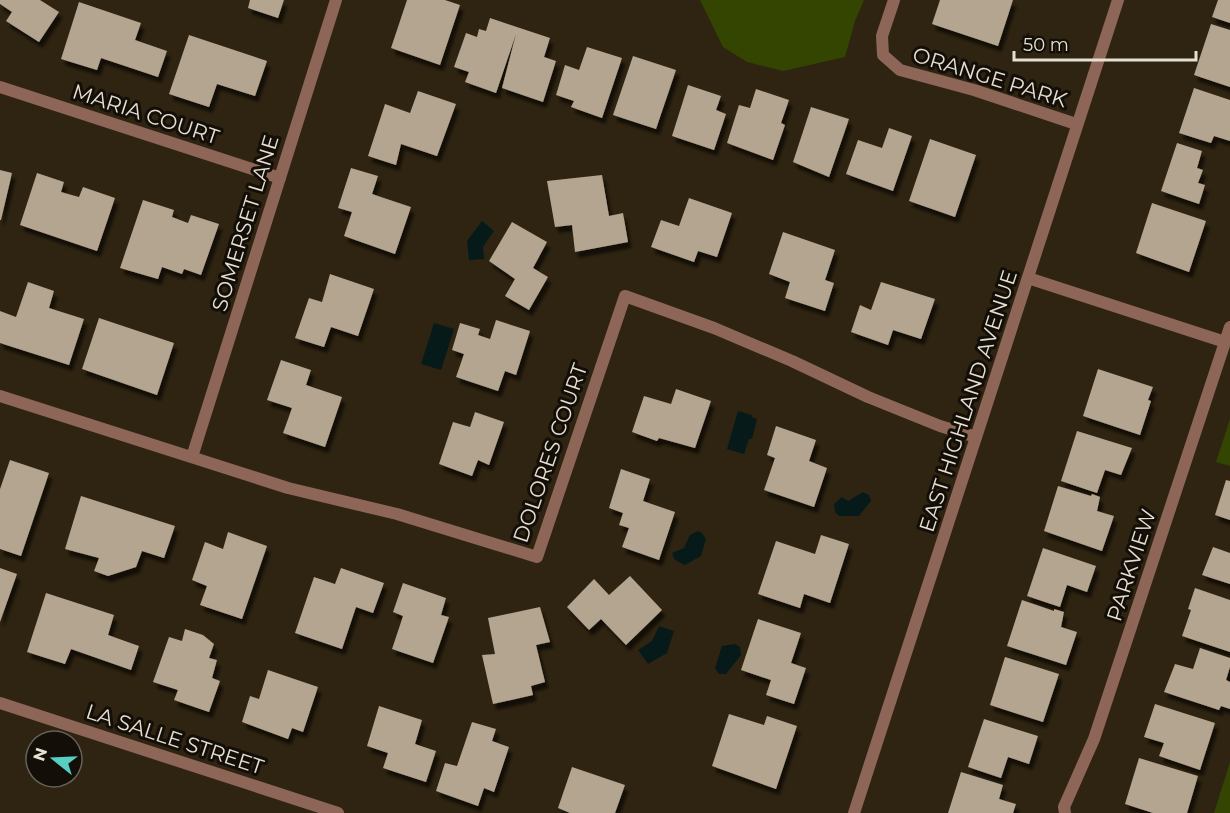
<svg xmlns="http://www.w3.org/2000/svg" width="1230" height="813" viewBox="0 0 1230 813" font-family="Montserrat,sans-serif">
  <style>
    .green { fill: #334500 }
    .water { fill: #071a1a }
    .building { fill: #b4a590; filter: url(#shadow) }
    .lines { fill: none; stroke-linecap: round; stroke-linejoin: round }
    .minor { stroke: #8e6657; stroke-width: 12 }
    .tertiary { stroke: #8e6657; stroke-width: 12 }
    .labels { text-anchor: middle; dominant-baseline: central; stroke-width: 6; stroke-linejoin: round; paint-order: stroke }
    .street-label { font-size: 21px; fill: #e6e0d4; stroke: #130e07 }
  </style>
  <defs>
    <filter id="shadow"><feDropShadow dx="3.5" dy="6" stdDeviation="1.5" flood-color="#0009"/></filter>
  </defs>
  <rect width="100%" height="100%" fill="#2f2411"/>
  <g class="green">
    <path d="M700,0H864L855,21L845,57L783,71L747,62L723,47Z"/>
    <path d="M1230,419V466L1216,462Z"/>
    <path d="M1230,762V813H1214Z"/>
  </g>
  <g class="water">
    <path d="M482,221L494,231L483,247L484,259L469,260L467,241Z"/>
    <path d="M434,323L454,329L441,370L421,364Z"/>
    <path d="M738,411L752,415V417L757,419L752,439H749L744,454L727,449Z"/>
    <path d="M863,492L869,495L871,501L859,516H839L835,512L834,504L842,497L848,501Z"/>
    <path d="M698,531L702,533L706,539L701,556L685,565L675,560L672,553L684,548L690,535Z"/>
    <path d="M659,626L674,631L667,653L648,664L638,650L652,641Z"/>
    <path d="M735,644L740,647L741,655L726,674H719L715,668L722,646Z"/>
  </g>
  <g class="building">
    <path d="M0,0H40L59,12L39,42L6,21L12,12L0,4Z"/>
    <path d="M250,0H284L278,18L248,8Z"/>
    <path d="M407,0H445L460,5L440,65L391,48Z"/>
    <path d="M940,0H1013L998,46L932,24Z"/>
    <path d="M1218,0H1230V23L1212,17Z"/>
    <path d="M79,2L141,23L135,40L167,51L158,77L101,58L97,70L61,59Z"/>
    <path d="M490,18L550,38L544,57L556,61L543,102L502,88L516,34L496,93L465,82L469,72L454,67L466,33L477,37L479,29L486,31Z"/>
    <path d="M1211,24L1230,30V87L1194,75Z"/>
    <path d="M189,35L267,61L255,96L217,84L209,107L169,94Z"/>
    <path d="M587,47L622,58L602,118L571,107L574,101L556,95L565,65L579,70Z"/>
    <path d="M633,56L676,70L656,129L613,115Z"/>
    <path d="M688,85L721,96L716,110L726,114L714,150L672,136Z"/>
    <path d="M1194,88L1230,100V141L1214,136L1211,143L1179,133Z"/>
    <path d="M756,89L789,100L781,123L785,125L773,160L727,143L739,105L750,108Z"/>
    <path d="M418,91L456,104L437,156L401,144L396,165L368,156L385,104L410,113Z"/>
    <path d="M811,107L849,119L829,177L793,162Z"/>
    <path d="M889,128L912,136L893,191L846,174L858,140L882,148Z"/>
    <path d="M930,139L976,155L955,217L909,201Z"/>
    <path d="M1177,143L1202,151L1197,168L1203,170L1198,183L1205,185L1199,204L1161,191Z"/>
    <path d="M351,168L378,176L372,194L411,207L395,254L344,236L352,212L338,208Z"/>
    <path d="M0,170L12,173L1,220H0Z"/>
    <path d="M37,173L64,182L61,192L79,197L83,187L115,198L97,251L20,225Z"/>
    <path d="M602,175L609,216L623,213L628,242L575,252L572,225L555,227L547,181Z"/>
    <path d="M689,198L732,213L717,257L698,251L694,262L651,247L661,220L679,226Z"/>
    <path d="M143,200L174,210L172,217L188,223L191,215L219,224L201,275L184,269L182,274L162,267L158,279L120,268Z"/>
    <path d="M1152,203L1206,221L1189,272L1136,253Z"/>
    <path d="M512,222L547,242L533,268L548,277L529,310L505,296L515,279L489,261Z"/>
    <path d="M783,232L835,250L825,280L834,283L825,311L785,298L790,282L769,274Z"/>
    <path d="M330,274L374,289L358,336L331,327L324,347L295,338L309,298L322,302Z"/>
    <path d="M28,282L54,291L49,308L84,319L69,365L0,343V311L16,317Z"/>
    <path d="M881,282L935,299L921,339L893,330L888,345L851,332L860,305L871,310Z"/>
    <path d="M99,318L174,343L157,395L82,369Z"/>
    <path d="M496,320L530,331L516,375L505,371L498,391L456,377L464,354L452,350L460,323L480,329L478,335L490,339Z"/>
    <path d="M281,360L311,370L306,385L342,397L325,447L283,433L292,408L267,400Z"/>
    <path d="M1098,369L1153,387L1148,400L1151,401L1140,435L1083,416Z"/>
    <path d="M676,389L711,401L695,448L659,438L657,441L632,432L644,396L671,404Z"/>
    <path d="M475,412L504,422L489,465L478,460L472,476L439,464L453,422L470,427Z"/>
    <path d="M776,426L816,440L809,461L827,468L814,507L764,490L775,458L767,455Z"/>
    <path d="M1077,431L1132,448L1121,475L1105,470L1097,493L1061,481Z"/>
    <path d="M10,460L49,473L21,556L0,549V489Z"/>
    <path d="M621,469L650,479L643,501L675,512L659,560L622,547L629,528L619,525L623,513L609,508Z"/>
    <path d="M1226,480L1230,481V520L1215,515Z"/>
    <path d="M1058,486L1091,496L1092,494L1100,497L1097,511L1114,516L1102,551L1044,531Z"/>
    <path d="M81,496L175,526L164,558L142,551L136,567L108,576L94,571L99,558L65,549Z"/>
    <path d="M228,532L267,546L242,619L200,605L207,586L192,580L205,542L223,549Z"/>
    <path d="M821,535L849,544L830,603L804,594L800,608L758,594L776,541L815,554Z"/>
    <path d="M1213,547L1230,553V584L1202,575Z"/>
    <path d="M1043,548L1096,566L1087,592L1067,585L1060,607L1027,596Z"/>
    <path d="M0,568L17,574L0,622Z"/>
    <path d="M341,568L384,583L373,613L356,607L342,649L295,633L314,577L335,584Z"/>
    <path d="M630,576L662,610L626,645L601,619L589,630L567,607L594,579L609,595Z"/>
    <path d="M403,583L446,598L441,615L449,617L433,663L392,649L403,616L393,612Z"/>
    <path d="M1195,588L1230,600V652L1182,636L1191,610L1188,609Z"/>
    <path d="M46,593L114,615L108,635L139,646L131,670L71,649L65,664L27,652Z"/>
    <path d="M1022,600L1054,611V609L1064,612L1061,627L1077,632L1066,665L1007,646Z"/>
    <path d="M540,607L550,642L536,645L545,682L531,686L533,695L493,704L482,655L495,654L488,618Z"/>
    <path d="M758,619L801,633L791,663L806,668L794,704L766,695L771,680L741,670Z"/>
    <path d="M185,629L203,635L214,644L209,658L217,660L212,678L220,681L209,712L174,700L178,690L153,682L169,637L182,641Z"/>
    <path d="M1200,648L1230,658V667L1226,680L1230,682V709L1221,706L1219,710L1164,692L1175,664L1193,669Z"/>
    <path d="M1005,657L1059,674L1043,722L990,705Z"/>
    <path d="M268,670L318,687L303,732L292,728L288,739L242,722L250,696L259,699Z"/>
    <path d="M1155,704L1215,723L1200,770L1159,756L1164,743L1144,737Z"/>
    <path d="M379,706L422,720L415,744L436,751L426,782L383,768L388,753L367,746Z"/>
    <path d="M729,714L764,725L767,716L797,726L776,789L712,766Z"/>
    <path d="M984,719L1038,736L1029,764L1008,757L1001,778L968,767Z"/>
    <path d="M472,722L496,729L492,741L509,747L494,792L484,788L478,806L436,791L445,763L457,766Z"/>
    <path d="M1139,758L1198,776L1187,813H1153L1125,804Z"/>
    <path d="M572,767L625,785L615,813H570L558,808Z"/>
    <path d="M961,772L1003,785L999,799L1016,804L1013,813H948Z"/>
  </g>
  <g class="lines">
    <g class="minor">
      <path d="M894,0L882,36L883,55L900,70L974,90L1076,124"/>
      <path d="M0,87L280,178"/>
      <path d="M1028,278L1225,342"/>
      <path d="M0,396L288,488L397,514L537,557L625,296L714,328L792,361L868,397L940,426L976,437"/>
      <path d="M192,457L336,0"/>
      <path d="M0,703L338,813"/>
      <path d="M1065,813L1064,807L1094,739L1230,327"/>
    </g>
    <path class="tertiary" d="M854,813L1118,0"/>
  </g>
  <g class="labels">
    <g class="street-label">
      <text transform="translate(990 77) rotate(17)">ORANGE PARK</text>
      <text transform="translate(146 114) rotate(18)">MARIA COURT</text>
      <text transform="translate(245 223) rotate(-73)">SOMERSET LANE</text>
      <text transform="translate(968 401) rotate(-72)">EAST HIGHLAND AVENUE</text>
      <text transform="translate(550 453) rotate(-71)">DOLORES COURT</text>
      <text transform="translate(1131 565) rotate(-72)">PARKVIEW</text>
      <text transform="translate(175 739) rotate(18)">LA SALLE STREET</text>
    </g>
  </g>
  <g transform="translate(54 759) rotate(288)"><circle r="28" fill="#130e07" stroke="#676259" stroke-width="1.5"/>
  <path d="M0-4.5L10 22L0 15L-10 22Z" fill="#57cec1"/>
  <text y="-9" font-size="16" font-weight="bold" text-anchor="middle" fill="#e6e0d4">N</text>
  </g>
  <path d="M1014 51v9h182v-9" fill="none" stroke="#e6e0d4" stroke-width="3"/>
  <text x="1023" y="51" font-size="18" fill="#e6e0d4" stroke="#130e07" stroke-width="4.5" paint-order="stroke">50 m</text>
</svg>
